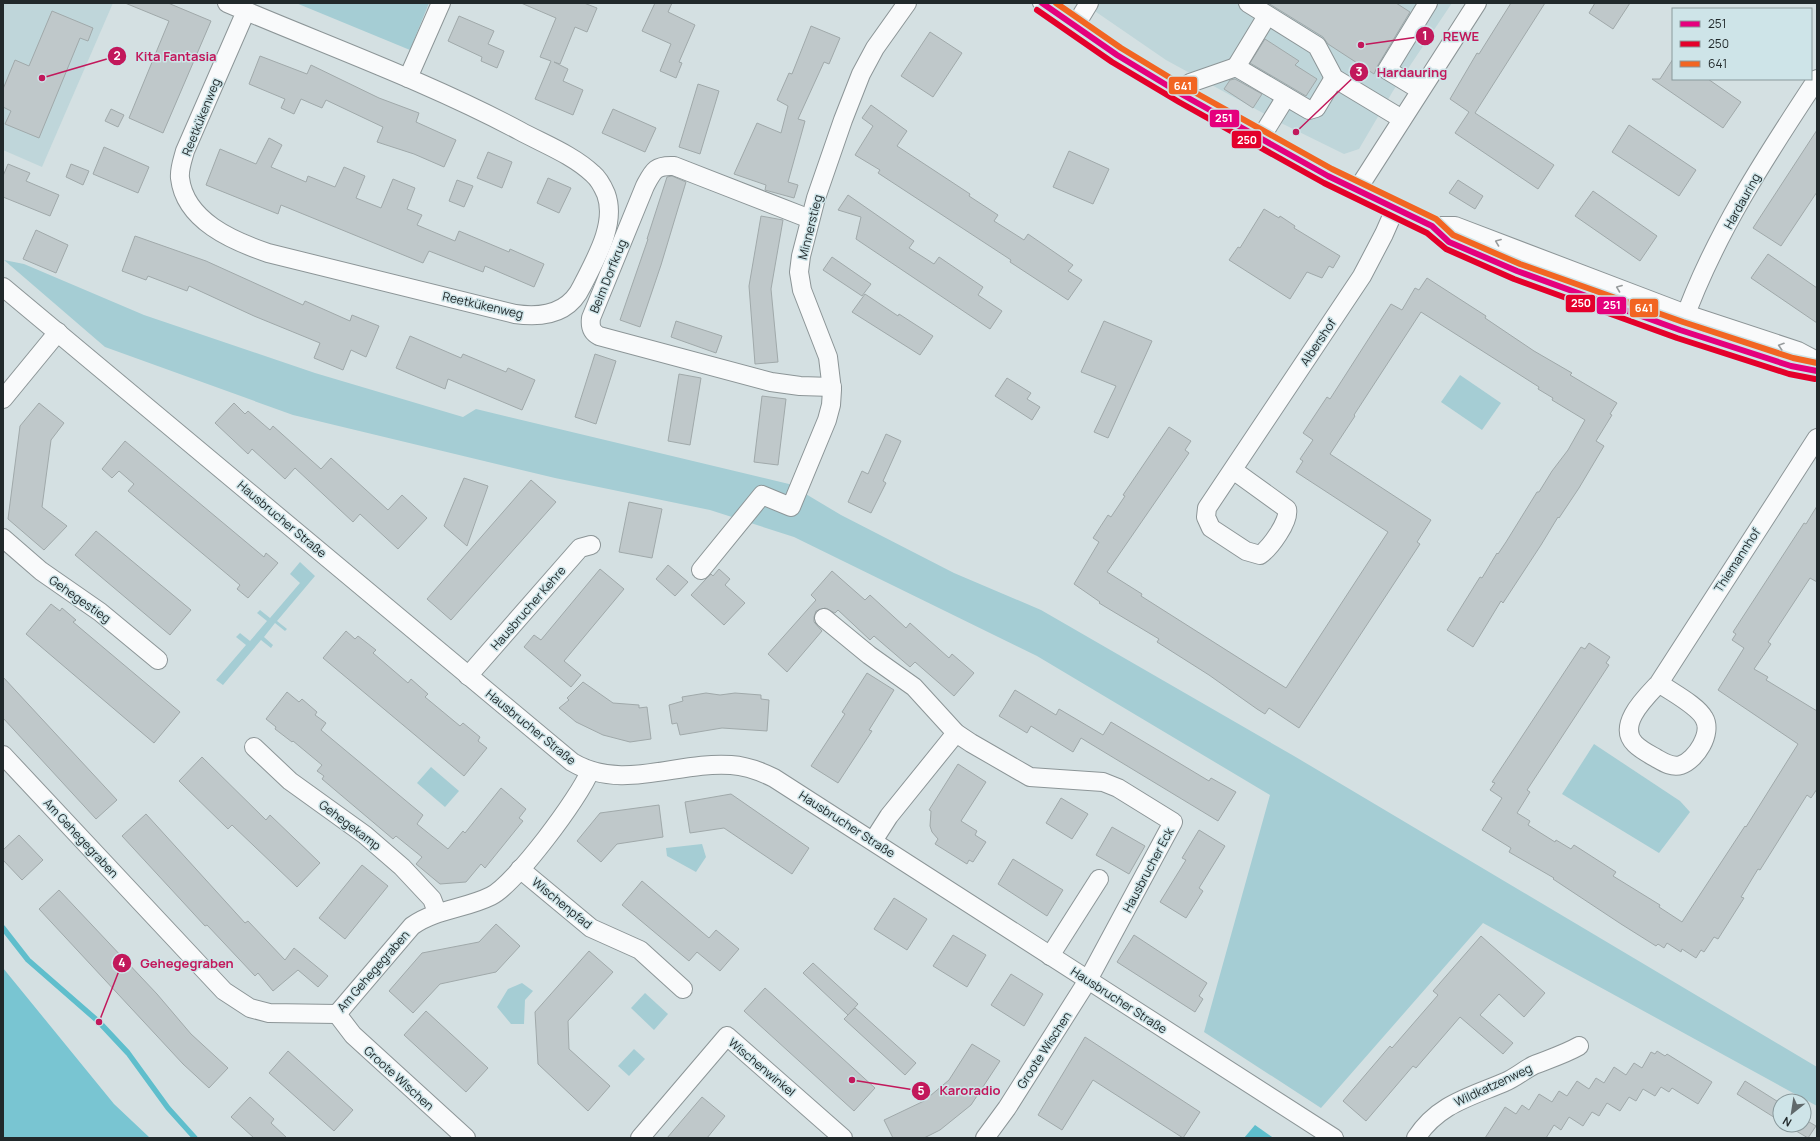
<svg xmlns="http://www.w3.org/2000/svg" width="1820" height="1141" viewBox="0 0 1820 1141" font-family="Manrope,sans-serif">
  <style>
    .built { fill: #bfd6da }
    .green { fill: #a5cdd4 }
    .forest { fill: #79c5d2 }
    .water { fill: #5fbecc }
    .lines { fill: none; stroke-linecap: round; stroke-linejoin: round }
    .stream { stroke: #5fbecc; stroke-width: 5.5 }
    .building { fill: #bfc8ca; stroke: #a0a9aa }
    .minor-casing { stroke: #8c9597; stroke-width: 20 }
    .minor { stroke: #f9fafb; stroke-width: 18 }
    .bus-1-casing { stroke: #cee4e8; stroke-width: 9 }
    .bus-2-casing { stroke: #cee4e8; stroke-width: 9 }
    .bus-3-casing { stroke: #cee4e8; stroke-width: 9 }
    .bus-1 { stroke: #e5007d; stroke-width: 6 }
    .bus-2 { stroke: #e4002b; stroke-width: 6 }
    .bus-3 { stroke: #f26522; stroke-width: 6 }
    .oneway { stroke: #989c9d }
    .labels { text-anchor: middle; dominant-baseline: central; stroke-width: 3; stroke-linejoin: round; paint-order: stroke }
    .street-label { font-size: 12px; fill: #21292b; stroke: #cee4e8 }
    .leader { fill: none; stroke: #c2185b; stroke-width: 1.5 }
    .callout-dot { fill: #c2185b; stroke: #cee4e8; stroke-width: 1.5 }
    .mark-label { font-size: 12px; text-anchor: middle; font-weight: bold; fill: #fff }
    .callout-label { font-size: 13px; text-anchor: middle; font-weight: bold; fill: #c2185b; stroke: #cee4e8; stroke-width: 3; stroke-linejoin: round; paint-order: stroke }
    .line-badge { stroke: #cee4e8; stroke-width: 1.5 }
    .badge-label { font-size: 11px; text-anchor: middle; font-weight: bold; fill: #fff }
  </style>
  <rect width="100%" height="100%" fill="#d4e0e2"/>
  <g class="built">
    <path d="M4,3H113L42,167L3,150V6Z"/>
    <path d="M1083,3H1452L1393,91L1359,149L1344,154L1283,124L1166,60Z"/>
  </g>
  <g class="green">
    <path d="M296,3H429L410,50Z"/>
    <path d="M4,260L24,264L144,315L315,373L463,417L476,409L789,484L841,515L954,573L1041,610L1294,756L1817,1067V1106L1483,923L1321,1108L1204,1032L1270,795L1037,656L794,537L710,510L555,478L293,415L105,347Z"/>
    <path d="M1460,375L1501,403L1482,430L1441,402Z"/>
    <path d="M300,562L315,576L277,621L287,629L285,631L275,623L264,637L273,645L271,648L261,640L223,685L216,680L246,645L236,637L240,633L250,641L267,621L257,613L260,610L270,618L300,583L290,574Z"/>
    <path d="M1594,744L1680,801L1690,812L1659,853L1562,794Z"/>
    <path d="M431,767L459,791L445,807L417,783Z"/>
    <path d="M702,844L706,857L696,872L667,856L666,848Z"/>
    <path d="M522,983L533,991L525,1000L524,1024H511L497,1007L508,989Z"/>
    <path d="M645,993L668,1014L654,1030L631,1008Z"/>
    <path d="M634,1049L645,1059L629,1076L618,1066Z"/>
  </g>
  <path class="forest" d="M3,968L114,1104L150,1138H3Z"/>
  <path class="water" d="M1255,1125L1272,1137L1271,1138H1244Z"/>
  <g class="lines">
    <path class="stream" d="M3,928L28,960L99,1022L128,1053L168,1108L195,1138"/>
  </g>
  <g class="building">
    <path d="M125,3H168L211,21L163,133L129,118L169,21Z"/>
    <path d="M521,3H584L597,8L587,32L575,27L560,64L554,62L568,69L563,81L583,90L573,115L535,99L551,61L540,57L556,18Z"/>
    <path d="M655,3H672L668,12L695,25L679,62L682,63L676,78L660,71L671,44L642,31Z"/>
    <path d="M1268,3H1396L1410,12L1378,65L1374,74L1328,44L1323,37Z"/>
    <path d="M1511,3H1545L1475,113L1554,165L1538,189L1455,133L1469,112L1450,99L1477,53L1479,54Z"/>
    <path d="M1595,3H1630L1613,29L1589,13Z"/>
    <path d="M52,11L93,28L88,41L80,38L39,138L5,124L11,111L3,107V89L15,60L29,66Z"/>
    <path d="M459,16L494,31L488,44L504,51L497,68L481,61L482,57L448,41Z"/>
    <path d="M811,26L840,38L829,64L824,62L798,119L805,121L788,182L798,185L794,198L765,190L766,185L734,174L757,123L781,133L788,106L777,100L789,73L792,74Z"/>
    <path d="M930,32L962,53L933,97L901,76Z"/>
    <path d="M1265,39L1299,61L1295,65L1317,79L1306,96L1250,63Z"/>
    <path d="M260,56L307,74L311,65L379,98L419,113L416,122L456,140L444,167L414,154L377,142L383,127L326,100L322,108L301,99L294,114L281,108L285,99L249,84Z"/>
    <path d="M1673,59V79H1708L1741,102L1723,128L1652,79H1660Z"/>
    <path d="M1235,79L1262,94L1253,108L1224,89L1230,80Z"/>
    <path d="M698,84L719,91L700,154L679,147Z"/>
    <path d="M871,105L907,131L897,146L970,194L969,196L998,215L994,221L1024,240L1028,234L1073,265L1068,271L1082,280L1068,300L1010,262L1011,260L878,173L880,170L855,155L873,126L862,118Z"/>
    <path d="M111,109L124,115L118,127L105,121Z"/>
    <path d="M613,109L656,128L645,152L602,133Z"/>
    <path d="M1629,125L1696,170L1679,196L1612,152Z"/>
    <path d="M1817,130V192L1781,246L1753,228Z"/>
    <path d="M269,138L282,145L271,167L306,182L308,176L335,187L344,167L365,176L356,198L381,208L393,179L415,188L407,209L422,215L417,225L455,241L459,231L509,252L510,249L544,264L534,287L485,266L483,272L429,251L423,263L281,205L278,214L206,185L220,149L256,164Z"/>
    <path d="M104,147L149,167L138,193L93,174Z"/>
    <path d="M1069,151L1109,169L1093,204L1053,187Z"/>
    <path d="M488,152L512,162L502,188L477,178Z"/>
    <path d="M8,164L30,173L26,181L59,195L50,216L3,197V176Z"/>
    <path d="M71,164L89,171L83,185L66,177Z"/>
    <path d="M672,176L686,182L661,265L640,327L620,320L648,239H647L667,177Z"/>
    <path d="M548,178L571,188L559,213L537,203Z"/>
    <path d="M457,180L473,186L464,207L449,201Z"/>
    <path d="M1458,180L1483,196L1475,209L1449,193Z"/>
    <path d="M1593,191L1657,236L1640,261L1575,216Z"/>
    <path d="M848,195L914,241L909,248L934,264L939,257L983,287L978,295L1002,311L990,329L856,239L861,217L838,210Z"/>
    <path d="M1264,209L1279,218L1280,216L1295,226L1294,228L1340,256L1333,268L1329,266L1322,278L1307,272L1290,299L1229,260L1238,247L1240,248Z"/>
    <path d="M761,216L783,220L771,289L778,362L755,364L749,286Z"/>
    <path d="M36,230L68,245L56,273L23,259Z"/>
    <path d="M135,236L206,261L303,305L305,301L350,321L352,315L379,326L366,357L351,350L343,370L314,358L320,343L254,316L189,286L187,291L148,276L146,280L122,271Z"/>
    <path d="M1768,254L1817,288V323L1751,278Z"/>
    <path d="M832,257L871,284L862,296L823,270Z"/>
    <path d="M1427,278L1486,316L1485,318L1534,351L1572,373L1570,375L1617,403L1610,414L1612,415L1596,441L1604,446L1579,488L1559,518L1558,517L1541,545L1503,603L1501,601L1473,647L1447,630L1480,577L1482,578L1497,553L1498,554L1506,542L1537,492H1539L1552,471L1568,450L1585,420L1552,400L1553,398L1538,389L1539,387L1421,312L1354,415L1355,416L1330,454L1431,520L1417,542L1420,544L1299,728L1269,708L1265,714L1257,709L1209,675L1157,642L1159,639L1099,603L1100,602L1074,584L1099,542L1093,538L1108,515L1111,517L1125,496L1123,495L1169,427L1191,441L1185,450L1189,453L1107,572L1142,594L1141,596L1286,688L1388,532L1296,472L1303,461L1300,459L1313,440L1303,433L1327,397L1330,399L1391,304L1402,310L1415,288L1419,290Z"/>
    <path d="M865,294L898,316L899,314L933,336L920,355L852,312Z"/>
    <path d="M676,321L722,336L716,353L671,337Z"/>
    <path d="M1104,321L1152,341L1108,438L1094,432L1116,386L1081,372Z"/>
    <path d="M410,336L461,358L463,354L506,372L508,368L535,380L522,410L448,379L445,389L396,368Z"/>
    <path d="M595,354L616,361L596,424L575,417Z"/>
    <path d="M679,374L701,378L690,445L668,441Z"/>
    <path d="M1007,378L1031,393L1027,399L1040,407L1032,420L995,396Z"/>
    <path d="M762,396L786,399L778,465L754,462Z"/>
    <path d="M39,403L64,423L51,440L42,507L67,526L44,550L8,519L20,426Z"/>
    <path d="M234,403L245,414L248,411L270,430L273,426L321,469L331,458L388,510L402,495L427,518L398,549L360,514L353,522L295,468L285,479L252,449L248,454L215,423Z"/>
    <path d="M886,434L901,441L883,481L886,483L871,513L848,502L862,471L868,474Z"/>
    <path d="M125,441L264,557L266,553L278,563L248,598L237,589L240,585L128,491L134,484L119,471L112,478L102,469Z"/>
    <path d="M464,478L488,486L467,546L444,526Z"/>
    <path d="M531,480L556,502L451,620L427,599Z"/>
    <path d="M629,502L662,509L652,558L619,552Z"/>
    <path d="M1817,506V582L1810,578L1768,642L1771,644L1754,669L1768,677L1766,680L1817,711V789L1811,798L1807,795L1760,870L1758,869L1741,897L1744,898L1718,939L1714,937L1704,952L1701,950L1696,958L1682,949L1681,952L1667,943L1664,948L1658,944L1656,946L1621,924L1553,879L1554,878L1509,852L1511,848L1482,830L1502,798L1490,790L1495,783L1492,782L1581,647L1585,649L1589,643L1610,657L1606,663L1609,665L1527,790L1530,792L1517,813L1530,821L1528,825L1555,842L1556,840L1571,849L1574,845L1616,872L1613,876L1660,905L1659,907L1682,922L1745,826L1746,827L1798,744L1718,690L1744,648L1732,640L1736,634L1733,632L1789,546L1804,523L1806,524Z"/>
    <path d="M96,531L191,610L170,635L75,555Z"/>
    <path d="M668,565L688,582L675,596L656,579Z"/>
    <path d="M600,569L624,589L564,661L581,675L571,687L524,647L534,635L541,640Z"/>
    <path d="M719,569L730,579L725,585L745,603L724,625L691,595L705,580L711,574L713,576Z"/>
    <path d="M832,571L865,600L870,595L906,628L910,623L949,658L952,654L974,673L954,696L915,662L910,667L874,636L870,640L838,610L835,613L825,608L816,611L814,617V622L822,631L787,672L768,654L816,600L811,595Z"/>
    <path d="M51,604L60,611L62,608L76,620L73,622L180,712L154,743L26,634Z"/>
    <path d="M346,631L355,639L358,636L376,650L373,653L408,683L411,679L428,694L425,697L460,726L463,723L480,737L478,741L487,748L464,776L323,658Z"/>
    <path d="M867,673L894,690L869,730L872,731L838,783L811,766L845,714L842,712Z"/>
    <path d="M3,677L117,800L96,819L3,718Z"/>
    <path d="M583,682L613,703L639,705V708L647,707L651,739L630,742L603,735L576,722L559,708L569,700L567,698Z"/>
    <path d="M1015,690L1056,715L1059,709L1103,735L1111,722L1209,781L1211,778L1236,792L1218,821L1081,738L1073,752L1031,726L1027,733L999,716Z"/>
    <path d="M287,692L299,702L302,699L317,712L315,715L326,723L321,730L423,815L417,824L448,849L463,831L465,833L501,788L526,809L519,818L523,821L485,868L481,864L466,882L440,884L416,864L422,857L396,836L393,839L322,779L324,776L317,771L322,765L293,741L292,742L275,729L276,727L266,719Z"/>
    <path d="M706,693L720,695L735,693L761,695V699L769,700L767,731L722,728L680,735L677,723L672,724L669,705L683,701L682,697Z"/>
    <path d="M202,757L266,820L270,815L320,863L297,887L232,825L228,829L179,781Z"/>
    <path d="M958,764L986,782L961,821L977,831L975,835L986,842L973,862L969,860L967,864L935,844L938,839L932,832L930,826L931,811L929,810Z"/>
    <path d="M731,794L809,848L792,874L724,828L690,833L685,802Z"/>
    <path d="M1061,798L1088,814L1072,839L1046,823Z"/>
    <path d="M659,805L663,837L617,844L601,862L577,841L600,813Z"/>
    <path d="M146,814L245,923L248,921L285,960L294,948L328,976L318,987L298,970L273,991L258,973L255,976L207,925L205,926L122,836Z"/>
    <path d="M1112,827L1145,846L1129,874L1096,855Z"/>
    <path d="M1199,830L1225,846L1199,888L1203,891L1186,918L1160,902L1186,860L1182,858Z"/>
    <path d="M19,835L43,860L22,880L3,860V850Z"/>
    <path d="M1013,859L1063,890L1047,916L998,884Z"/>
    <path d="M362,865L388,886L345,939L319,918Z"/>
    <path d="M642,881L709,938L716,930L739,949L720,971L697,952L689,961L622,905Z"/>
    <path d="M59,890L157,994L191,1034L228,1068L209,1088L183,1064L39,909Z"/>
    <path d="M894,898L927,919L907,950L874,929Z"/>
    <path d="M496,924L520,946L496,972L440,984L413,1013L389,991L422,953L479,942Z"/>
    <path d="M953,935L986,955L967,987L933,966Z"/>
    <path d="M1134,935L1207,983L1199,996L1203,999L1195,1012L1117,962Z"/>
    <path d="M1481,936L1545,993L1524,1017L1499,994L1480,1015L1513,1043L1503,1054L1460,1017L1416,1068L1413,1066L1366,1121L1343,1101L1390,1046L1392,1048L1438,995L1433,991Z"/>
    <path d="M589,951L613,972L568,1021L569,1049L610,1086L588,1111L538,1064L535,1012Z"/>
    <path d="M813,963L858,1004L848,1015L803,973Z"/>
    <path d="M1011,974L1043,994L1024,1026L991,1005Z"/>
    <path d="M765,988L875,1088L854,1111L744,1011Z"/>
    <path d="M855,1008L916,1063L905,1075L844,1019Z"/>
    <path d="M426,1011L488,1068L466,1092L404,1035Z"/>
    <path d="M1085,1037L1200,1112L1183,1138L1093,1080L1062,1130L1038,1115Z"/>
    <path d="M972,1044L1000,1061L971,1105L940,1130L924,1138H893L884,1120L924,1101L949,1080Z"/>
    <path d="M288,1051L353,1110L334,1131L269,1073Z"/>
    <path d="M1657,1051L1665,1056L1667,1054L1712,1082L1698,1104L1672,1088L1669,1092L1661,1087L1655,1096L1643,1089L1636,1101L1629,1097L1620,1111L1607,1103L1599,1116L1592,1112L1583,1126L1569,1117L1561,1130L1554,1125L1546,1138H1485L1505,1107L1516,1114L1522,1105L1529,1110L1539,1094L1552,1102L1559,1091L1567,1096L1577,1081L1589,1089L1596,1078L1604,1083L1614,1067L1626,1075L1634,1063L1642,1068L1651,1052L1655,1054Z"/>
    <path d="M1745,1081L1780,1103V1121L1737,1094Z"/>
    <path d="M250,1097L274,1119L271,1123L287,1138H254L231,1117Z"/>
    <path d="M702,1097L725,1116L707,1138H667Z"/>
    <path d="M1804,1119L1816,1126L1808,1138L1786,1125H1804Z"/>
  </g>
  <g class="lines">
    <defs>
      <g id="minor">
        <path d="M227,3C325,45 426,81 520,131C544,144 573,155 593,174C599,179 603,187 606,194C617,224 595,260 582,286C569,314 542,318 515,314L268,253C233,241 185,221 180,178C179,169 183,159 185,151L246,11"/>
        <path d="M1042,3L1117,55L1183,95L1328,176L1432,226L1449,242L1517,271L1680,330L1791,366L1817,371"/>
        <path d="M1248,3L1317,46L1334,78L1402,119"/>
        <path d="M1075,26L1089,3"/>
        <path d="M1236,67L1267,16"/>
        <path d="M408,78L441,3"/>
        <path d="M1420,90L1387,70L1428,3"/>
        <path d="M1183,95L1190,83L1236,67L1309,110L1316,108L1334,78"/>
        <path d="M1260,139L1286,97"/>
        <path d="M1357,190L1477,3"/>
        <path d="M810,219L674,166C655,165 653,171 645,186L591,318C590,326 591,332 599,336L771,382L800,386L832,387"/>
        <path d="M1432,226H1455L1686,314L1798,351L1817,361"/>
        <path d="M3,287L572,762C622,792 678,761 731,765C746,766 760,771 774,778L1334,1138"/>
        <path d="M1682,325C1713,237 1766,156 1817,79"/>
        <path d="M3,399L58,332"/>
        <path d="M1233,470L1287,509C1290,521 1270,548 1260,555L1246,551L1211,528L1206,517L1207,508L1362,276L1384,234L1395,209"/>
        <path d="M3,538L41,571L100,612L158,660"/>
        <path d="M701,570L762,495L791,507L827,420L831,405L832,390L828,357L802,290L799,272L801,256L816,198L843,120L861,74L875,48L907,3"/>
        <path d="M824,618L869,655L914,687L956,733L971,743L1030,777L1103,782L1118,788L1173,822L1088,980L1007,1108L985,1138"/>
        <path d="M468,676L580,548L591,545"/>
        <path d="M1659,683C1671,692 1697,705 1704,718C1713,733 1696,760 1681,765C1672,768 1663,762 1656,758C1649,754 1641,750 1635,744C1616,725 1646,697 1659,683L1817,438"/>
        <path d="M254,747L290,781L365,835L402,867L432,899L437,912"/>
        <path d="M3,755L224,991L250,1008L269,1013L337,1014L412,926C436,909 465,909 491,896C515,884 580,797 590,771"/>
        <path d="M873,841L889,816L956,733"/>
        <path d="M520,869L591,928L640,950L683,989"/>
        <path d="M1050,956L1099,879"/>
        <path d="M337,1014L353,1035L466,1138"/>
        <path d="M640,1138L727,1036L843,1138"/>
        <path d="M1416,1138C1438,1104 1470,1097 1505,1082C1515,1078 1524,1070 1534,1065C1549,1059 1565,1054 1579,1046"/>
      </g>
    </defs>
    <use href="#minor" class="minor-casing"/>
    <use href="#minor" class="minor"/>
    <defs>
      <path id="bus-1" d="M1042,3L1117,55L1183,95L1328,176L1432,226L1449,242L1517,271L1680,330L1791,366L1817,371"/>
      <path id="bus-2" d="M1037,10L1112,62L1179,102L1324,183L1427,233L1446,249L1514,279L1677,338L1789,374L1815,379"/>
      <path id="bus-3" d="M1056,3L1121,48L1187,88L1332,169L1436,219L1453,235L1520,264L1683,322L1793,358L1817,363"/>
    </defs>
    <use href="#bus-1" class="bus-1-casing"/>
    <use href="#bus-2" class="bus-2-casing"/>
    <use href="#bus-3" class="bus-3-casing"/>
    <use href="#bus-1" class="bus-1"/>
    <use href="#bus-2" class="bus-2"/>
    <use href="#bus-3" class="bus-3"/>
  </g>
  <defs><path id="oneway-chevron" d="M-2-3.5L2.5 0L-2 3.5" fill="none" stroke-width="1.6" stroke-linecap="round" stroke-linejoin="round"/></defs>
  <g class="oneway">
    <use href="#oneway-chevron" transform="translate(1498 242) rotate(-159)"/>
    <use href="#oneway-chevron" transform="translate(1619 288) rotate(-159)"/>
    <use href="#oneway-chevron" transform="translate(1781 346) rotate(-162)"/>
  </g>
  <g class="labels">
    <g class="street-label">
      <text transform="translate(201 117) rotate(-68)">Reetkükenweg</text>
      <text transform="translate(1742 201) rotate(-61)">Hardauring</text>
      <text transform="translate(810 227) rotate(-76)">Minnerstieg</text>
      <text transform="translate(608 276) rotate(-68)">Beim Dorfkrug</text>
      <text transform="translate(483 305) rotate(13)">Reetkükenweg</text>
      <text transform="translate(1318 342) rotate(-56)">Albershof</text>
      <text transform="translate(282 519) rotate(40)">Hausbrucher Straße</text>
      <text transform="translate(1737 560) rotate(-57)">Thiemannhof</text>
      <text transform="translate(80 599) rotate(35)">Gehegestieg</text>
      <text transform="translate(528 608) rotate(-49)">Hausbrucher Kehre</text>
      <text transform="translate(531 727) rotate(39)">Hausbrucher Straße</text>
      <text transform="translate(847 824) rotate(33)">Hausbrucher Straße</text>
      <text transform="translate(350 825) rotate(37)">Gehegekamp</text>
      <text transform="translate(81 838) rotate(47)">Am Gehegegraben</text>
      <text transform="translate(1148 870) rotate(-62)">Hausbrucher Eck</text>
      <text transform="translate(562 903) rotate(39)">Wischenpfad</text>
      <text transform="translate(373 971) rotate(-49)">Am Gehegegraben</text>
      <text transform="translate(1119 1000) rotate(33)">Hausbrucher Straße</text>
      <text transform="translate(1044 1050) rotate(-57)">Groote Wischen</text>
      <text transform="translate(762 1067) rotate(40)">Wischenwinkel</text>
      <text transform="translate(399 1078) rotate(42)">Groote Wischen</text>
      <text transform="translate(1493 1085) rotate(-25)">Wildkatzenweg</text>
    </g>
  </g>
  <path class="leader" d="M1361 45L1425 36M42 78L117 56M1296 132L1359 72M99 1022L122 963M852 1080L921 1091"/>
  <g class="callout-dot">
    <circle cx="1361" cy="45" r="4"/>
    <circle cx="42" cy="78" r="4"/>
    <circle cx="1296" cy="132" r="4"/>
    <circle cx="99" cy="1022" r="4"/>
    <circle cx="852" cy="1080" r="4"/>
    <circle cx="1425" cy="36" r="10"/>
    <circle cx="117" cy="56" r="10"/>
    <circle cx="1359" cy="72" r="10"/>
    <circle cx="122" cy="963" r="10"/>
    <circle cx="921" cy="1091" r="10"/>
  </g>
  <g class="mark-label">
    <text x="1425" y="40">1</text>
    <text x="117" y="60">2</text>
    <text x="1359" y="76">3</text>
    <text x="122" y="967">4</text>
    <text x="921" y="1095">5</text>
  </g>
  <g class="callout-label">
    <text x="1461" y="41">REWE</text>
    <text x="176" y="61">Kita Fantasia</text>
    <text x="1412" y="77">Hardauring</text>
    <text x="187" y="968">Gehegegraben</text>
    <text x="970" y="1095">Karoradio</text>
  </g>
  <g class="line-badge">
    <rect x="1168" y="76" width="30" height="19" rx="4" fill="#f26522"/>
    <rect x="1209" y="109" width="31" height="19" rx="4" fill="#e5007d"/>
    <rect x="1231" y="130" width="31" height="19" rx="4" fill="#e4002b"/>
    <rect x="1565" y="294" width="31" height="19" rx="4" fill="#e4002b"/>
    <rect x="1596" y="296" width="31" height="19" rx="4" fill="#e5007d"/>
    <rect x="1629" y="298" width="30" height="20" rx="4" fill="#f26522"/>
  </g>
  <g class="badge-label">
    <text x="1183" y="90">641</text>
    <text x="1224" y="122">251</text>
    <text x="1247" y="144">250</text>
    <text x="1581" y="307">250</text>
    <text x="1612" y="309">251</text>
    <text x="1644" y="312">641</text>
  </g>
  <rect width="1820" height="1141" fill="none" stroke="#21292b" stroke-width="8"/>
  <rect x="1672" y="8" width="140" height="72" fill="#cee4e8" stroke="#89999c"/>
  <rect x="1680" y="21" width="20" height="6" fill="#e5007d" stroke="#89999c"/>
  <text x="1708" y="28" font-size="12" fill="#21292b">251</text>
  <rect x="1680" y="41" width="20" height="6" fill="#e4002b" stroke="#89999c"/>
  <text x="1708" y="48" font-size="12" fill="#21292b">250</text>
  <rect x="1680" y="61" width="20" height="6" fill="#f26522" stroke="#89999c"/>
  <text x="1708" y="68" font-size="12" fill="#21292b">641</text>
  <g transform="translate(1792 1113) rotate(210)"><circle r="19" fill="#cee4e8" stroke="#89999c"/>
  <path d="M0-3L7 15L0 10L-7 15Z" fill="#60696b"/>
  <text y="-6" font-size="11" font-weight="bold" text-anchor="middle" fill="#21292b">N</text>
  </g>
</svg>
